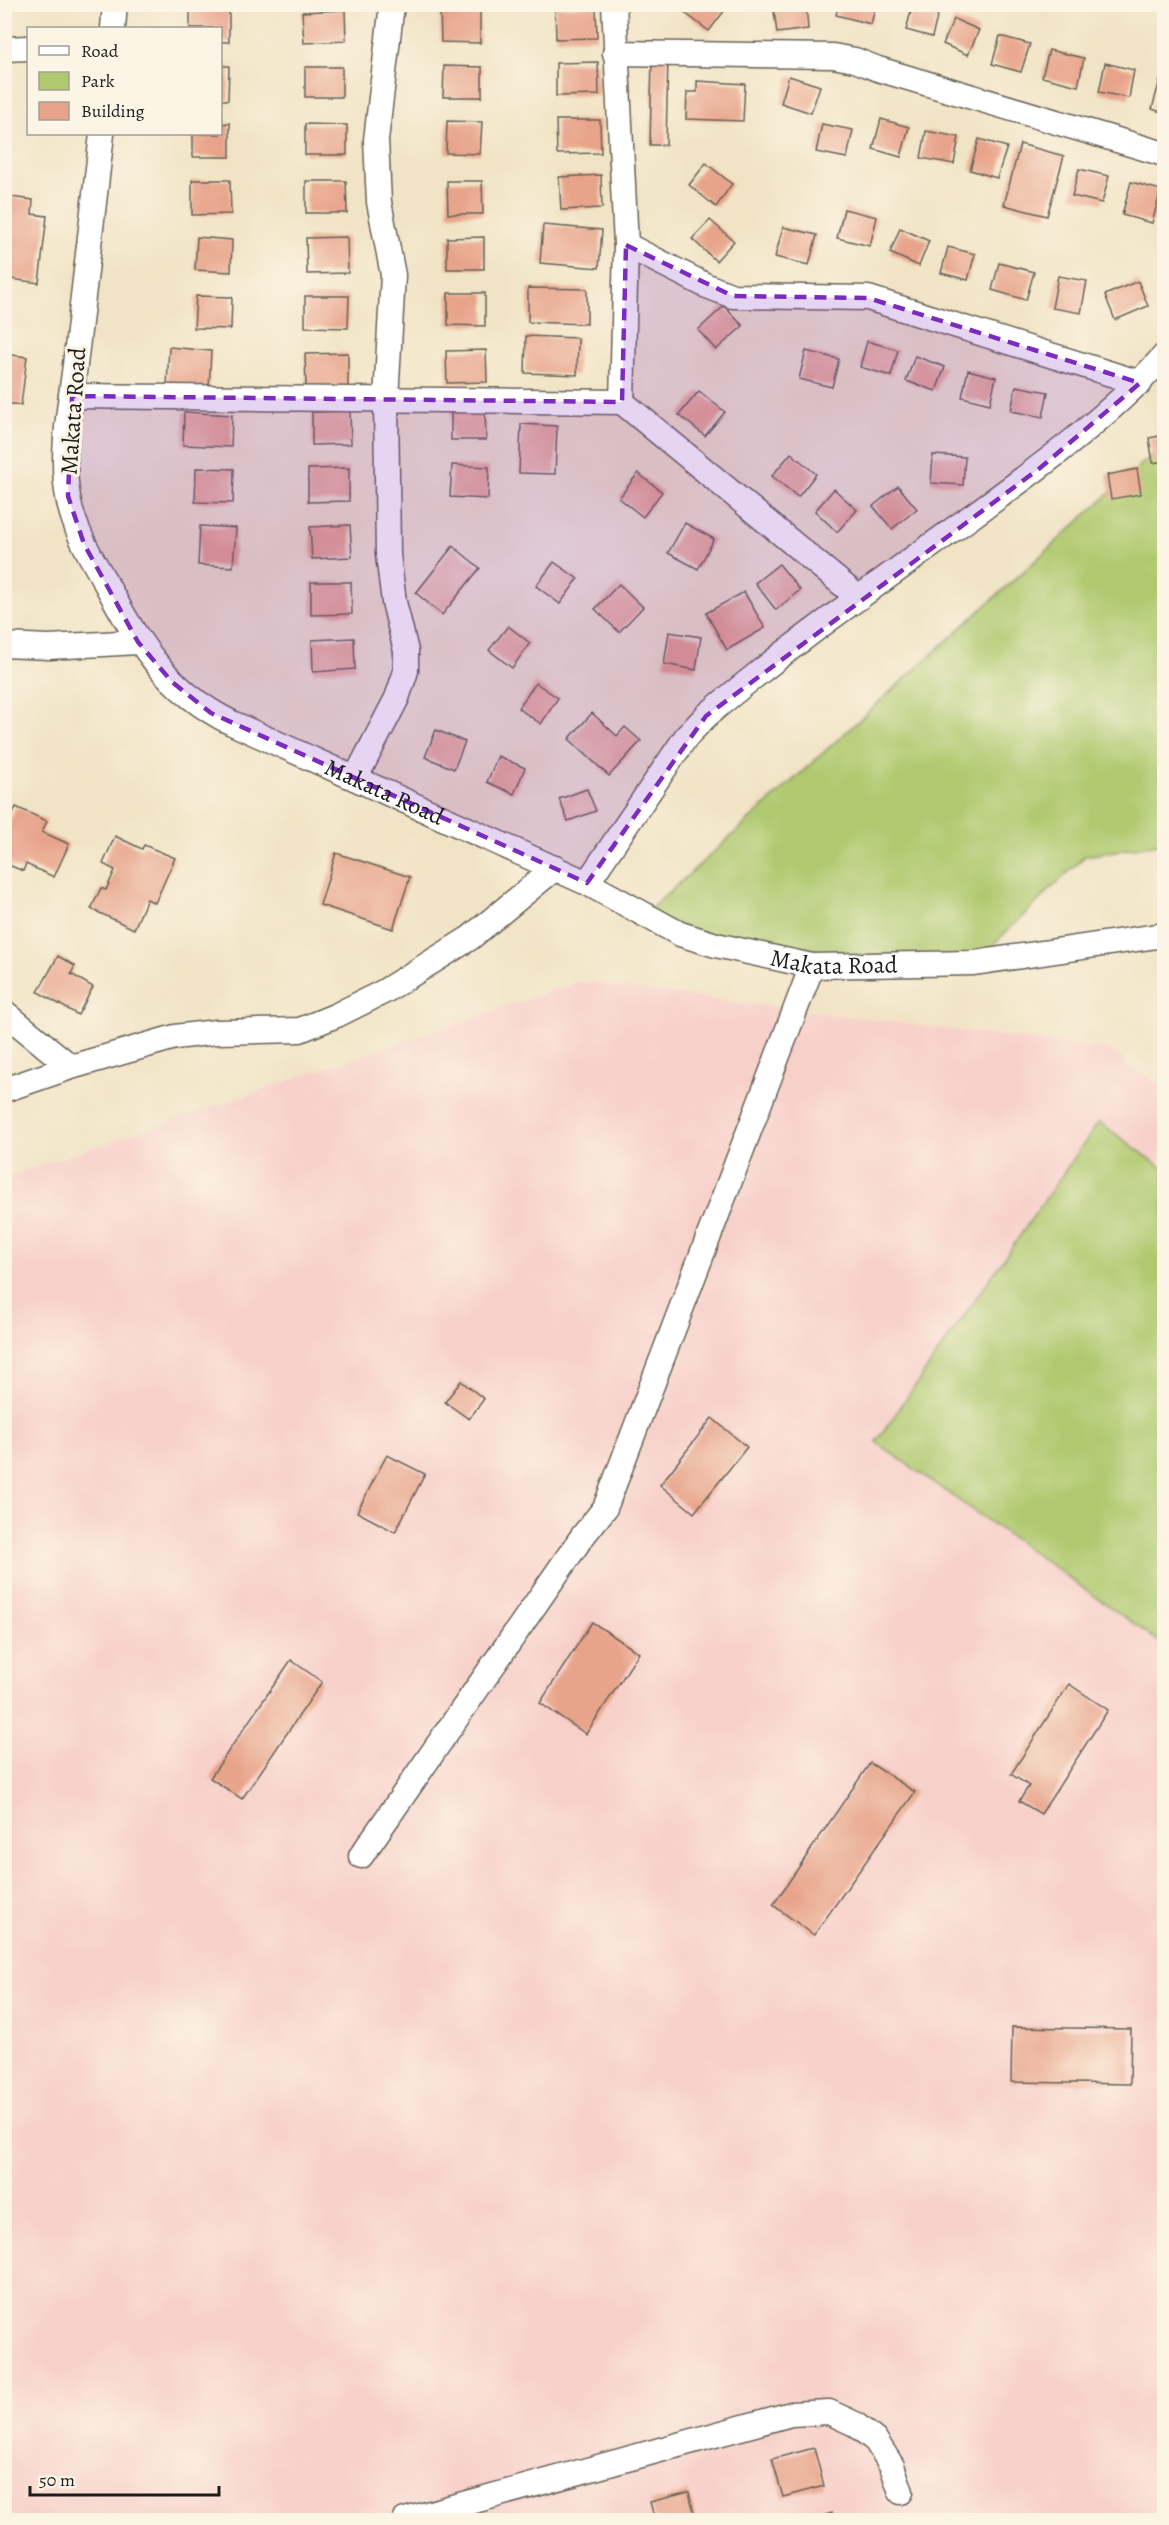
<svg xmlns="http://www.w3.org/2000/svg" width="1169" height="2525" viewBox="0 0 1169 2525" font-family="Alegreya,serif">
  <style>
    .built { fill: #f7d0ca }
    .green { fill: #b0c96f; stroke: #667246; stroke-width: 1.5 }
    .building { fill: #e8a48b }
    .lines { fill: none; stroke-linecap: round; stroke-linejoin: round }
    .minor-casing { stroke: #676257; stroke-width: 27 }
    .minor { stroke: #fff; stroke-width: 24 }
    .marked { fill: #7b2cbf; fill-opacity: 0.2; stroke: #7b2cbf; stroke-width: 4.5; stroke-dasharray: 12 8; stroke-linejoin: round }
    .labels { text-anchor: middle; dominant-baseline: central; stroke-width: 6; stroke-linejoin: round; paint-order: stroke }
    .street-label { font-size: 24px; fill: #1c1c1c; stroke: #fcf5e5 }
  </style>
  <rect width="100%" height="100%" fill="#fcf5e5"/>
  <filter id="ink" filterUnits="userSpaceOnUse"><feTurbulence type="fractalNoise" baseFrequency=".0167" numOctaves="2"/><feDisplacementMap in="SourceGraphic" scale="12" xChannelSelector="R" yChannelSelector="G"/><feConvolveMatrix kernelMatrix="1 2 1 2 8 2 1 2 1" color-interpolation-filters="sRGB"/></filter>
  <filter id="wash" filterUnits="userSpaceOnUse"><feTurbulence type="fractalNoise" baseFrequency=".008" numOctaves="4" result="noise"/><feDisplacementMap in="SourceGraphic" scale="24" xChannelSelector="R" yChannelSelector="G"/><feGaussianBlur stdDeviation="1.35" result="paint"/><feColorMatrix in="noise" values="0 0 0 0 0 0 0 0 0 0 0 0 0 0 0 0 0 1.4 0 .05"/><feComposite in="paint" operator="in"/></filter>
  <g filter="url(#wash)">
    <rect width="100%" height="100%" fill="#f1e3c5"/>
    <path class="built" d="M578,982L1110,1050L1164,1089V2520H5L4,1178Z"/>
    <g class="green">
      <path d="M1164,444V843L1085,856L974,963L812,966L643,916Z"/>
      <path d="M1099,1122L1164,1169V1645L876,1442Z"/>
    </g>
    <g id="blocks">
      <g class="building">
        <path d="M691,4H717L725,10L709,31L685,13Z"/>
        <path d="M773,4H806L808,29L777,33Z"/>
        <path d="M839,4H876L871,24L836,15Z"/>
        <path d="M913,4L939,10L932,37L906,30Z"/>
        <path d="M596,6L597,38L556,39L555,7Z"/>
        <path d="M440,8H480V43L441,42Z"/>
        <path d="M190,9H229V42H220V28H190Z"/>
        <path d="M345,10L346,41L304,43L302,12Z"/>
        <path d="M954,19L979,30L968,55L943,44Z"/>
        <path d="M1000,36L1030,44L1021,72L992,64Z"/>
        <path d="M1049,50L1084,58L1078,86L1042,77Z"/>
        <path d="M652,58H668L666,145H650Z"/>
        <path d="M598,62L599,95L556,96V63Z"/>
        <path d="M1105,63L1134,70L1129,98L1099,92Z"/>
        <path d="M220,66H229L228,100H220Z"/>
        <path d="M444,66L482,67V97H443Z"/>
        <rect x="305" y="67" width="37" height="30"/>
        <path d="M789,76L820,86L811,113L781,103Z"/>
        <path d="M1160,80L1164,81V113L1152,109Z"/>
        <path d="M697,81L745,84L743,121L686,119L687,92H697Z"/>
        <path d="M881,119L909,127L901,157L873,149Z"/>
        <path d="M556,120H600L601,153L557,154Z"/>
        <path d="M447,121L482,122L480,154L446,153Z"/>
        <path d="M230,123V157H193V134H220V124Z"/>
        <path d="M305,124L347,125V155H305Z"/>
        <path d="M822,124L853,130L847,158L816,152Z"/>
        <path d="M926,131L959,137L954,164L921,158Z"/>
        <path d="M979,139L1007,147L997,178L970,170Z"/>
        <path d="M1020,144L1064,156L1047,216L1004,205Z"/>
        <path d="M706,163L732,184L716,207L689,185Z"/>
        <path d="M1079,169L1109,176L1102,203L1072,196Z"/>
        <path d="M601,175L602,208L561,210L559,177Z"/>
        <path d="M192,180H230L231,214L192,215Z"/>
        <path d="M306,181H346L347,213H306Z"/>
        <path d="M447,181H482L483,214H448Z"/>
        <path d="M1131,182L1161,190L1152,223L1122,215Z"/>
        <path d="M4,196L33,200L32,214L47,216L39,283L4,278Z"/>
        <path d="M844,209L877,217L870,246L837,238Z"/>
        <path d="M710,220L734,241L716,261L692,239Z"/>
        <path d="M543,225L602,230L599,268L540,263Z"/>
        <path d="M783,227L817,235L809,265L775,257Z"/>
        <path d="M900,228L929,241L919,266L890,253Z"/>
        <path d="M197,237L232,240L231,272L195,270Z"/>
        <path d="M347,237L348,273L307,274L306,238Z"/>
        <path d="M484,237V269H447V238Z"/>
        <path d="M948,247L975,254L968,280L941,273Z"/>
        <path d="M999,263L1034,272L1026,300L992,290Z"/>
        <path d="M1058,276L1087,281L1081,313L1052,308Z"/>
        <path d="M1138,281L1148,306L1115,320L1105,295Z"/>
        <path d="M528,288L587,289V324L528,322Z"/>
        <path d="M448,293H485V326L448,325Z"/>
        <path d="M196,296L232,297L231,329L194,328Z"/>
        <path d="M305,296H349L348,328L305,327Z"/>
        <path d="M724,306L743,326L716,350L698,330Z"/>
        <path d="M526,336L578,338L577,375L525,373Z"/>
        <path d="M867,341L898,350L891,376L860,367Z"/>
        <path d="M169,347L211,351L209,389L167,386Z"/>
        <path d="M486,350L487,382L447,383L446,351Z"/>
        <path d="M806,351L839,359L832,387L799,379Z"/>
        <path d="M348,353V387L306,388L305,354Z"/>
        <path d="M4,354L27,357L21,405L4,403Z"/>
        <path d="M915,356L945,367L936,391L906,381Z"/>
        <path d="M968,370L996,377L990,404L962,397Z"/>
        <path d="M1016,386L1048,392L1043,417L1011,411Z"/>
        <path d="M699,391L725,412L705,436L679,415Z"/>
        <path d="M451,409H485L486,440H451Z"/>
        <path d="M350,411L351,444L312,445V412Z"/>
        <path d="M184,412L232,415L231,447L183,445Z"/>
        <path d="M521,424L557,426L555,474L519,473Z"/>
        <path d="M1164,435V461L1153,463L1149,438Z"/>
        <path d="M791,453L816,474L798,497L772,476Z"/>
        <path d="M933,455L965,457L963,485L931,483Z"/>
        <path d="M452,465L489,467L488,499L450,497Z"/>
        <path d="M196,468L234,469L233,503L195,502Z"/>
        <path d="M349,468V501L308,502V469Z"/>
        <path d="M1137,469L1141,494L1111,499L1107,475Z"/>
        <path d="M638,473L662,492L643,517L619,498Z"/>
        <path d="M898,486L917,509L892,529L873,506Z"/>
        <path d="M834,489L857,510L837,532L815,511Z"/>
        <path d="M685,523L714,539L698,569L668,553Z"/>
        <path d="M350,525L352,557L312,559L310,527Z"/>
        <path d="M200,526L236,528L233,567L198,565Z"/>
        <path d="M453,546L480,568L442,615L416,593Z"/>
        <path d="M554,562L578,579L560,604L536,586Z"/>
        <path d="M779,564L800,590L776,610L755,583Z"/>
        <path d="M311,582H351L352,614L311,615Z"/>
        <path d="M619,584L643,607L619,632L595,609Z"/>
        <path d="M744,592L765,628L727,650L706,613Z"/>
        <path d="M508,626L530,643L512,668L489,650Z"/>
        <path d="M669,632L701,637L696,670L664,664Z"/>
        <path d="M354,638L355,669L313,672L312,640Z"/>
        <path d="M536,683L558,698L541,724L518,708Z"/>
        <path d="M592,713L617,736L625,727L641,741L609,776L569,739Z"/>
        <path d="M436,730L465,742L454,769L425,757Z"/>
        <path d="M498,756L525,768L514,794L487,782Z"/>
        <path d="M587,789L596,811L568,821L559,799Z"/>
        <path d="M16,807L47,821L42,832L69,844L54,877L26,864L23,871L4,863V833Z"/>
        <path d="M115,836L142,849L144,845L175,858L155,903L147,899L134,929L91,909L101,888L106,890L115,870L103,864Z"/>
        <path d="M336,853L410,877L393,929L320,905Z"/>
        <path d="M58,956L75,966L71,974L93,987L78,1015L38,992Z"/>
        <path d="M461,1381L484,1399L469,1419L445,1402Z"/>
        <path d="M712,1418L747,1447L694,1513L660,1485Z"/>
        <path d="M387,1455L425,1474L395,1532L357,1512Z"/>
        <path d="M592,1622L639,1653L586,1734L540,1703Z"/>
        <path d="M291,1660L322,1682L242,1799L210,1778Z"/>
        <path d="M1069,1684L1108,1710L1041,1814L1019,1801L1029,1786L1011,1774Z"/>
        <path d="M870,1763L915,1792L814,1935L773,1905Z"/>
        <path d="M1012,2027L1131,2029L1130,2084L1011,2082Z"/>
        <path d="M814,2448L824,2486L783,2497L772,2459Z"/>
        <path d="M689,2492L696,2520H655L650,2502Z"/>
        <path d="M832,2513L834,2520H809Z"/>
      </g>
    </g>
  </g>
  <g filter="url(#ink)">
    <use href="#blocks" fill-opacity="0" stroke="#676257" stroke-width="1.5"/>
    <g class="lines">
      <defs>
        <g id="minor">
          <path d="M614,4L626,245L622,402"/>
          <path d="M113,28L115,4"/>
          <path d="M4,49L28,48"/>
          <path d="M615,53L833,56L855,60L878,69L1164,154"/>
          <path id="s1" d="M102,134C93,211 84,288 75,365C70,406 60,455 68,497C73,527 89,554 104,580C137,641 166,691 232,723L587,883L680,934L716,945L812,966L974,963L1164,935"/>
          <path d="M626,245L707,286L733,296L868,298L1140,383"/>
          <path d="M72,396L622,402L859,598"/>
          <path d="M4,645L49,647L138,642"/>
          <path d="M356,777L397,698L406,671V651L394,602L388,555L386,399L393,275L379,202L376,140L392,4"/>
          <path d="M587,883L686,737L706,716C787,647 875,586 961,524C1032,473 1105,421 1164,356"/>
          <path d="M4,1012L71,1067"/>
          <path d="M4,1090L71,1067L175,1037L216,1032L300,1030L337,1015L385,991L470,938L555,868"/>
          <path d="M361,1856L582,1537L605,1508L812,966"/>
          <path d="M405,2520L791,2414L829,2412L855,2424L876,2441L892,2466L901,2492"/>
        </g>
      </defs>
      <use href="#minor" class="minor-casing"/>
      <use href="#minor" class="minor"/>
    </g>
  </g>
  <path class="marked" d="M626,245L733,296L868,298L1140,383L1040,468L706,716L587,883L211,713L172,682L138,642L84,544L68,496L72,396L622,402Z"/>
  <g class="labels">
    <g class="street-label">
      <text transform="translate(73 411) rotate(-86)">Makata Road</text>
      <text stroke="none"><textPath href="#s1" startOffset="819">Makata Road</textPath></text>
      <text stroke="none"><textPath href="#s1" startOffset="1305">Makata Road</textPath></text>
    </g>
  </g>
  <rect width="1169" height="2525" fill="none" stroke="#fcf5e5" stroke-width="24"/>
  <rect x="27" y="27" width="195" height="108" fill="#fcf5e5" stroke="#a29e95" stroke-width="1.5"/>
  <rect x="39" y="46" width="30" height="9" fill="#ffffff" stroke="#a29e95" stroke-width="1.5"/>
  <text x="81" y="57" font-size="18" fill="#1c1c1c">Road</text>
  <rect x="39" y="72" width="30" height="18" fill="#b0c96f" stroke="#a29e95" stroke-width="1.5"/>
  <text x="81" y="87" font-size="18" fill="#1c1c1c">Park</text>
  <rect x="39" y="102" width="30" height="18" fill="#e8a48b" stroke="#a29e95" stroke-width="1.5"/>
  <text x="81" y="117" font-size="18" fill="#1c1c1c">Building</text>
  <path d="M30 2486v9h189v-9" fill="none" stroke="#1c1c1c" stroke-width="3"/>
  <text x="39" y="2486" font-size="18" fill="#1c1c1c" stroke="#fcf5e5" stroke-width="4.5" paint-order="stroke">50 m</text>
</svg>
